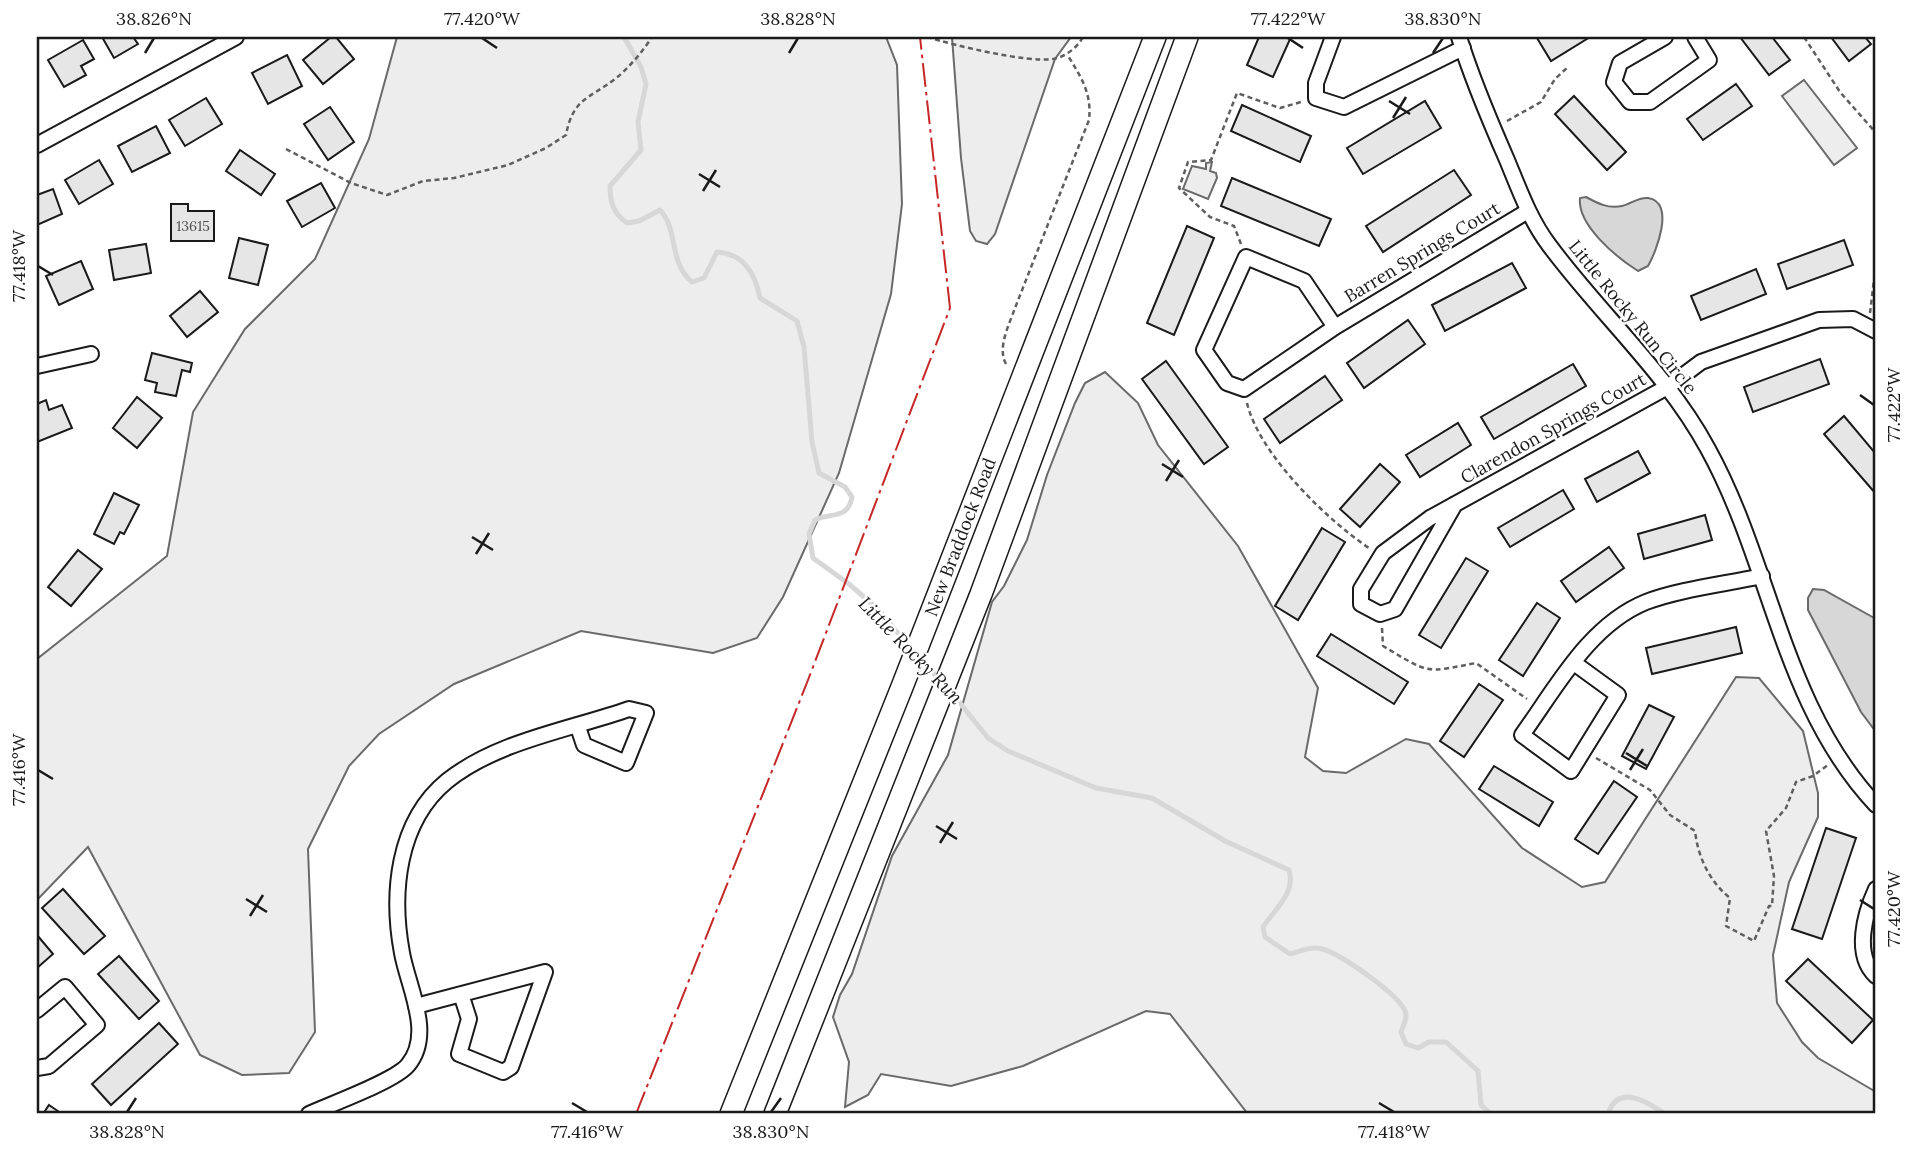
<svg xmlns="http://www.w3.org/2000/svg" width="1913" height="1151" viewBox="0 0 1913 1151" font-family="Lora,serif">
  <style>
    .built { fill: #ededed; stroke: #6a6a6a; stroke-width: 2 }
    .water { fill: #d7d7d7; stroke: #6a6a6a; stroke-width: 2 }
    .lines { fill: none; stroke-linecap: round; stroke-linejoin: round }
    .stream { stroke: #d7d7d7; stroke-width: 5 }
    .building { fill: #e6e6e6; stroke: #1a1a1a; stroke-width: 2 }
    .street-casing { stroke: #1a1a1a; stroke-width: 18 }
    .secondary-casing { stroke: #1a1a1a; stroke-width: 24 }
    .path { stroke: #5f5f5f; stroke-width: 2.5; stroke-dasharray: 5 3.5; stroke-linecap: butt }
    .street { stroke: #fff; stroke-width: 14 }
    .secondary { stroke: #fff; stroke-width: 21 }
    .power { stroke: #c62828; stroke-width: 2; stroke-dasharray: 24 5 3.5 5; stroke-linecap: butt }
    .ticks { fill: none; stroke: #1a1a1a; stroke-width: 2.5 }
    .labels { text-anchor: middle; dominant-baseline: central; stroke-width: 5; stroke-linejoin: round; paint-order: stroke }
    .number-label { font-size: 14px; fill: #4d4d4d }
    .street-label { font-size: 18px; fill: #1a1a1a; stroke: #fff }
    .water-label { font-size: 19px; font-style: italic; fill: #1a1a1a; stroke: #fff }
    .neatline { fill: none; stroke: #1a1a1a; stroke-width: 2.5 }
    .ticks-label { font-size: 18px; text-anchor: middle; fill: #1a1a1a }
  </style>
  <rect width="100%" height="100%" fill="#fff"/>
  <g class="built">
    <path d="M397,37H886L897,65L902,204L891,294L839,473L783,597L757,638L713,653L581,631L454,684L379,734L349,766L308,849L315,1032L289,1073L242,1075L200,1055L88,847L37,900V659L167,556L193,412L245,329L315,259L369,139Z"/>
    <path d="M952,37H1071L1055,59L995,234L987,244L976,241L970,231L961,158Z"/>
    <path d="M1804,80L1857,148L1834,165L1782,96Z"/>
    <path d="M1212,162L1210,171L1216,173L1217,178L1208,199L1183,189L1192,166L1206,169V163Z"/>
    <path d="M1105,372L1138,403L1158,445L1238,546L1318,688L1305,757L1323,771L1346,773L1406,739L1429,744L1522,848L1582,887L1605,882L1736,677L1759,678L1803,731L1818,793V817L1789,882L1773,955L1777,1003L1802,1042L1818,1058L1876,1092V1114H1248L1170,1014L1146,1011L1023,1066L951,1086L881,1074L868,1095L845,1107L849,1062L833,1017L840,995L852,974L892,856L948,755L992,602L1004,586L1027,540L1047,475L1075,403L1085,383Z"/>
  </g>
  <g class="water">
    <path d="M1586,197C1597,203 1608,209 1622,206C1631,204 1638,197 1648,198C1676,202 1656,252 1648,266L1638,271C1616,257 1577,225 1580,198Z"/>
    <path d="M1813,589L1824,590L1876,619V732L1861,712L1808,610V598Z"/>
  </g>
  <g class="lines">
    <g class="stream">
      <path d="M624,37L641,67L646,84L638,122L641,150L610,186C610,202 613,213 627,223L639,221L660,210C679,230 668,262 692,282L704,278L717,252C744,254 755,273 760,298L797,321L804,347L812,442L819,473L845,487L852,497C848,520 831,512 815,520L809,534L813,558L849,584L879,610L910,648"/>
      <path d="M919,658L941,681"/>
      <path d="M948,688L988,738L1008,751L1096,788L1152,798L1227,842L1289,870C1296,893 1275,909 1263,927L1265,937L1290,954C1301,951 1311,946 1322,949C1341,954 1398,994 1405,1011C1408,1018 1403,1026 1401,1032L1406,1044L1418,1048L1429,1042H1446L1478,1071L1481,1105L1491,1114"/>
      <path d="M1608,1114C1618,1083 1648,1102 1665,1114"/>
    </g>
  </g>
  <g class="building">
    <path d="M102,37H133L138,44L114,58Z"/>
    <path d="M331,37H336L354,59L323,84L303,60Z"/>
    <path d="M1259,37H1291L1273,77L1247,65Z"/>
    <path d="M1540,37H1590L1551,61L1537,38Z"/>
    <path d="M1740,37H1772L1790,60L1769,75Z"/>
    <path d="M1831,37H1865L1871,44L1849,61Z"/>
    <path d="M83,40L94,59L81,66L86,75L64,87L48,60Z"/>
    <path d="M287,55L302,86L268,104L252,73Z"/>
    <path d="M1736,84L1752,106L1703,140L1687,119Z"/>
    <path d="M1574,96L1626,152L1607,170L1555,114Z"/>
    <path d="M206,98L222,124L185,146L169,120Z"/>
    <path d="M1425,101L1441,128L1363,174L1347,148Z"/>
    <path d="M1242,105L1311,136L1300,162L1231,131Z"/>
    <path d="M330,107L354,142L328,160L304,124Z"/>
    <path d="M156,126L170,153L132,172L118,146Z"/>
    <path d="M240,150L275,174L261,195L226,171Z"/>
    <path d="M99,160L113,184L79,204L65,180Z"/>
    <path d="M1454,170L1471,195L1383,252L1366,226Z"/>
    <path d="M1232,178L1331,219L1319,246L1221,206Z"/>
    <path d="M321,183L335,208L302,227L287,201Z"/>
    <path d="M53,189L62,214L37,225V195Z"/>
    <path d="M171,204H188V211H214V241H171Z"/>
    <path d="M1187,226L1214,238L1174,335L1147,323Z"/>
    <path d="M239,238L268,245L258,285L229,278Z"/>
    <path d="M1844,240L1853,265L1787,289L1778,264Z"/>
    <path d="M146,244L151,273L114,280L109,250Z"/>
    <path d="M81,261L93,289L59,305L46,276Z"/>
    <path d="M1512,263L1526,288L1445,331L1432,305Z"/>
    <path d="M1756,269L1766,294L1701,320L1691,296Z"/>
    <path d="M200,291L218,312L187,337L170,316Z"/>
    <path d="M1408,320L1425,344L1364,388L1347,363Z"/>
    <path d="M152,353L192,363L190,372L182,370L176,396L155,392L157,383L145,380Z"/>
    <path d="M1820,359L1829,384L1753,412L1744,387Z"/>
    <path d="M1166,361L1228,447L1204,464L1142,379Z"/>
    <path d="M1573,364L1586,386L1494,439L1481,417Z"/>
    <path d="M1325,376L1342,400L1280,443L1264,419Z"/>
    <path d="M137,397L162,418L137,448L113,428Z"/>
    <path d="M46,400L49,410L62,405L72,428L37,442V404Z"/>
    <path d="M1844,416L1876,454V494L1824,434Z"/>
    <path d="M1458,423L1471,445L1420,477L1406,455Z"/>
    <path d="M1638,451L1650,473L1597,502L1585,479Z"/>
    <path d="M1380,464L1400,482L1360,527L1340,509Z"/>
    <path d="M1563,490L1574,509L1510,547L1498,528Z"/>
    <path d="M114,493L139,505L124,534L120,532L114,544L94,534Z"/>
    <path d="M1705,515L1712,540L1644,559L1638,534Z"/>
    <path d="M1322,528L1345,542L1298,620L1275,606Z"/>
    <path d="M1609,547L1624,568L1576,602L1561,581Z"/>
    <path d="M78,550L102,569L71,606L48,587Z"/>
    <path d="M1466,558L1488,571L1441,648L1419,635Z"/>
    <path d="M1537,603L1560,618L1523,676L1499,660Z"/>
    <path d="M1736,627L1742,653L1652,674L1646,648Z"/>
    <path d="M1331,634L1408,682L1394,704L1317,656Z"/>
    <path d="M1479,684L1503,700L1464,757L1440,741Z"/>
    <path d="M1649,705L1674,717L1646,769L1622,756Z"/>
    <path d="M1494,766L1553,802L1539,826L1479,789Z"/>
    <path d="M1614,781L1637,797L1598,854L1575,839Z"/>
    <path d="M1826,828L1856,838L1822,939L1792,929Z"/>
    <path d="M63,889L105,936L84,954L42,908Z"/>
    <path d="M37,935L53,954L37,968Z"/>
    <path d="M119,956L159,1001L139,1019L98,974Z"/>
    <path d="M1808,959L1873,1020L1852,1043L1786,981Z"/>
    <path d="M159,1023L178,1044L111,1105L92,1084Z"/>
    <path d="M49,1105L62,1114H43Z"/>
  </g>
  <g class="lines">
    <defs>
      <g id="street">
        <path d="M1333,37L1316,83V98L1344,107L1463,48"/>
        <path d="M1459,37C1472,79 1489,119 1507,160C1519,189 1530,220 1549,245C1600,314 1667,373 1708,449C1772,565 1782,705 1876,805"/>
        <path d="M1665,37L1620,63L1614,82L1630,102H1650L1709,60L1695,37"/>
        <path d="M37,145L236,37"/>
        <path d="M1335,327L1304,281L1246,257L1204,350L1227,383L1244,389L1335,327L1528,211"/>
        <path d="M37,366L91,354"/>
        <path d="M1455,504L1395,609L1380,614L1361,604V589L1383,553L1430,518L1669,386L1701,362L1819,320L1853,319L1876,331"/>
        <path d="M1574,663L1618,695L1571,771L1522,735C1556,688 1589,625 1646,602C1680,589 1726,584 1762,576"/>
        <path d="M1876,889C1865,913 1853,955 1876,976"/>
        <path d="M416,1006L545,972L511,1067L503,1072L459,1054L469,1019L461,994"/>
        <path d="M37,1010L65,987L97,1025L49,1066L37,1068"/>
        <path d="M309,1114C331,1104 395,1081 408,1065C434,1034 408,987 402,953C391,894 397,822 447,781C497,741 569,730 629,709L646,713L626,763L584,745L578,727"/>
      </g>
      <g id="secondary">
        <path d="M731,1114L902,687L1155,37"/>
        <path d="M775,1114L981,594L1187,37"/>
      </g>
    </defs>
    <use href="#street" class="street-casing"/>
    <use href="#secondary" class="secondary-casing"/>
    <g class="path">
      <path d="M927,37C953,45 1027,63 1053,59C1065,57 1077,48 1083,37"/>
      <path d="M1804,37L1840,92L1876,133"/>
      <path d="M1507,121L1541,102L1555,79L1568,67"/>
      <path d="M286,149L351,183L387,195L423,181L454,178L508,165L546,148L566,135C573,98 589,99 615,79C629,68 643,51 652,37"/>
      <path d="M1241,244L1234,226L1210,217L1179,188L1188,162L1211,160L1237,93L1280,108L1301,102"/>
      <path d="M1870,313L1876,263"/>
      <path d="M1006,364C997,348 1009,325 1015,308L1089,120C1092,93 1081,77 1067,54"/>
      <path d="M1247,403C1259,454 1327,520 1369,548"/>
      <path d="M1382,628L1383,646C1430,674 1424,673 1476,663L1527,699"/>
      <path d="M1596,758L1650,790L1670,815L1695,831C1698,857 1709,881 1730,898L1726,926L1754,941L1769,906H1772L1774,876L1766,831L1786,808L1796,782L1813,776L1828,765"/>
    </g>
    <use href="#street" class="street"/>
    <use href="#secondary" class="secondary"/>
    <path class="power" d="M636,1114L808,680L950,308L920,37"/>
  </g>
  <path class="ticks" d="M482,38L497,48M1288,38L1303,48M145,53L154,38M789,53L798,38M1433,53L1443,38M1389,101L1410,114M1393,118L1406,97M699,174L720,187M703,191L716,170M38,266L53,275M1860,395L1874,405M1162,464L1183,477M1166,481L1179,460M472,537L493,550M476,554L489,533M1626,753L1647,766M38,770L53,779M1630,770L1643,749M936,826L957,839M940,843L953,822M246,899L267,912M1860,900L1874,909M250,916L263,895M572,1103L587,1112M1379,1103L1394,1112M127,1112L136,1098M771,1112L781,1098"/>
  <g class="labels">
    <g class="number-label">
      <text x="193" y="226">13615</text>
    </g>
    <g class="street-label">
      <text transform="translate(1422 252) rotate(-31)">Barren Springs Court</text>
      <text transform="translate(1633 317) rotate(51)">Little Rocky Run Circle</text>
      <text transform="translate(1553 428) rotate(-29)">Clarendon Springs Court</text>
      <text transform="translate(960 537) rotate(-69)">New Braddock Road</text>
    </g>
    <g class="water-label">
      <text transform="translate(911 650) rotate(46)">Little Rocky Run</text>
    </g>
  </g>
  <rect width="1913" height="1151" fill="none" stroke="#ffffff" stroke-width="77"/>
  <rect x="38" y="38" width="1836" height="1074" class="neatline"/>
  <g class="ticks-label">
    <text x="154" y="25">38.826°N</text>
    <text x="482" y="25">77.420°W</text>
    <text x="798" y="25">38.828°N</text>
    <text x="1288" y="25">77.422°W</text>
    <text x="1443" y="25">38.830°N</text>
    <text transform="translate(19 266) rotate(-90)" y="6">77.418°W</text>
    <text transform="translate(1894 405) rotate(-90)" y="6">77.422°W</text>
    <text transform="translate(19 770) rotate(-90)" y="6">77.416°W</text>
    <text transform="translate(1894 909) rotate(-90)" y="6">77.420°W</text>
    <text x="127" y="1138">38.828°N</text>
    <text x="587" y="1138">77.416°W</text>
    <text x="771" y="1138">38.830°N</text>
    <text x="1394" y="1138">77.418°W</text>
  </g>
</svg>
